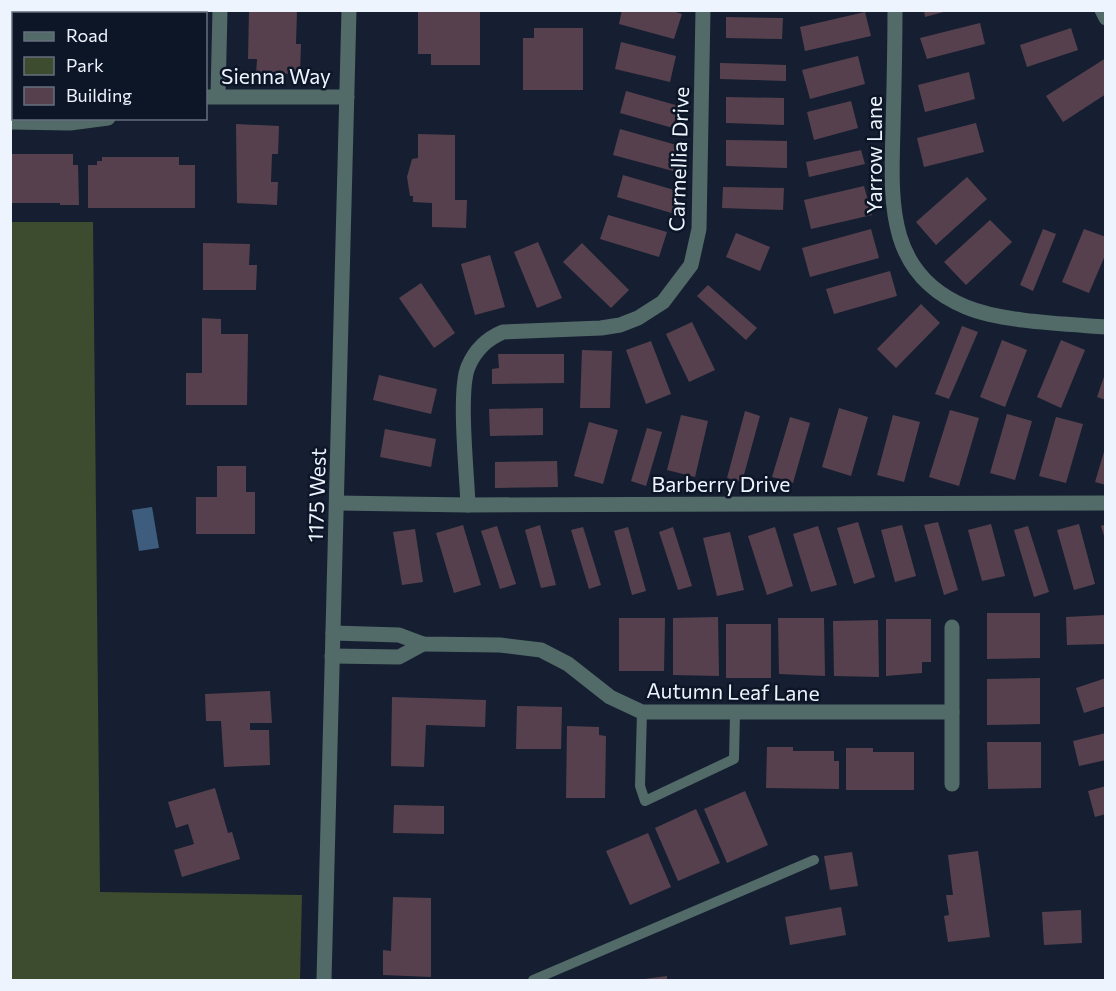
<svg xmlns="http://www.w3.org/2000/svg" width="1116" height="991" viewBox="0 0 1116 991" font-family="Commissioner,sans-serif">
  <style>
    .green { fill: #3d4b2f }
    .water { fill: #3e5d7e }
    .building { fill: #57404d }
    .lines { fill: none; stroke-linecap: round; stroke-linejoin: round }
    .service { stroke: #536b68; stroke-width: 10 }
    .minor { stroke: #536b68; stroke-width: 15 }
    .labels { text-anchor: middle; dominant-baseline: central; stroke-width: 5; stroke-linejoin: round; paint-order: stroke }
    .street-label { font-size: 21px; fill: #eef4fe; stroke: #0c1627 }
  </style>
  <rect width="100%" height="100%" fill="#151f31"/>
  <path class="green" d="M11,222H93L100,892L302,895L300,980H11Z"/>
  <path class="water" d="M152,507L159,548L139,551L132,510Z"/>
  <g class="building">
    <rect x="56" y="10" width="48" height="4"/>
    <rect x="139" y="10" width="48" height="4"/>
    <path d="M249,10H297L296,44H301L300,73L256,75L257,59H248Z"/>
    <path d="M418,10H480V65H431V54H418Z"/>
    <path d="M622,10H669L682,14L674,39L619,24Z"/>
    <path d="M924,10H947V11L925,17Z"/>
    <path d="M865,12L871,36L805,51L800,27Z"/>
    <path d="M726,17L783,18L782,39L726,38Z"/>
    <path d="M980,23L985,44L927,59L920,38Z"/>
    <path d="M534,28H583V90H523V38H534Z"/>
    <path d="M1071,28L1078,50L1027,67L1020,45Z"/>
    <path d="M621,42L676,56L670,82L615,69Z"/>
    <path d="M858,56L865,84L810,99L802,70Z"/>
    <path d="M1106,58V94L1063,122L1046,96Z"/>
    <path d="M720,63L786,65V81L720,79Z"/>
    <path d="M969,72L975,99L925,112L918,85Z"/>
    <path d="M626,91L679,106L673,128L620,113Z"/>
    <path d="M726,97L784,98V125L726,123Z"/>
    <path d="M851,101L858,128L814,140L807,112Z"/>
    <path d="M976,123L984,152L924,167L917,138Z"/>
    <path d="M236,124L279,126L278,154H272L271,182H278L277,205L237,203Z"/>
    <path d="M620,129L680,146L673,171L613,155Z"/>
    <path d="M418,134L455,135V200H467L466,228L432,227V203L413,202V196H410L407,177L412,159L418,158Z"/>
    <path d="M726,140L787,141V168L726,166Z"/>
    <path d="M861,150L865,164L809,177L806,162Z"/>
    <path d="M10,154H73V165H78L79,205H60V203H10Z"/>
    <path d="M102,157H179V165H195V208H88V165H97V161H102Z"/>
    <path d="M623,175L681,192L675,214L617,197Z"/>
    <path d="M967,177L987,199L936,245L916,222Z"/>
    <path d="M864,186L872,215L811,229L804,200Z"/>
    <path d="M723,187L784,188L783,210L722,208Z"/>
    <path d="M608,215L667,232L659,257L600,239Z"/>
    <path d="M990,220L1012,242L966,285L944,262Z"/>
    <path d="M871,229L879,258L810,277L802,248Z"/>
    <path d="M1043,229L1056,234L1033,291L1020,285Z"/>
    <path d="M1084,229L1106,237V253L1089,293L1062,282Z"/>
    <path d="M736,233L770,247L760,271L726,257Z"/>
    <path d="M538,242L562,298L537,308L514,252Z"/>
    <path d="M203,243L250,244L249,265H257L256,290H203Z"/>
    <path d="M582,243L629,290L611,308L563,262Z"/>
    <path d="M490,255L505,307L475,315L461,264Z"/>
    <path d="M890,271L897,296L834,314L826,289Z"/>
    <path d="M421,283L455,333L434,348L399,298Z"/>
    <path d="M708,285L757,328L746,340L697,296Z"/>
    <path d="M921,304L940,323L896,368L877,349Z"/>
    <path d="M202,318L221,319V334H248L247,405H186V373H202Z"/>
    <path d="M692,322L715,370L689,382L666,334Z"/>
    <path d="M962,326L978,332L949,399L935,394Z"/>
    <path d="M1002,340L1027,350L1005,407L980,397Z"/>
    <path d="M1061,340L1085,350L1061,408L1037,397Z"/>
    <path d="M651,341L671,394L646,404L626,350Z"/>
    <path d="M582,350L612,351L610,408H580Z"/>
    <path d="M498,354H564V383L492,384V369L499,368Z"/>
    <path d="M1106,371V400L1097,397Z"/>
    <path d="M379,375L437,389L431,414L373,400Z"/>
    <path d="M543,408V435L490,436L489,409Z"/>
    <path d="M839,408L868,417L851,476L822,467Z"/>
    <path d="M950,410L979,418L959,486L929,477Z"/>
    <path d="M745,411L760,416L742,482L727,478Z"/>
    <path d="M1007,414L1032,421L1015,480L990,473Z"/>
    <path d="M681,415L708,421L695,477L667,470Z"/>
    <path d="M893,415L920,422L904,482L877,475Z"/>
    <path d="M790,417L810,423L793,483L772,477Z"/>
    <path d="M1056,417L1083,424L1066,483L1039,476Z"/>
    <path d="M589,422L618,430L603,484L574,476Z"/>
    <path d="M647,428L662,432L646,486L631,481Z"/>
    <path d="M385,429L436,439L431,467L380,457Z"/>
    <path d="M1106,445V485L1095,482Z"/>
    <path d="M557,461L558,487L495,488V462Z"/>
    <path d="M217,466H246V492H255V534H196V497H217Z"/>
    <path d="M858,522L875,577L854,584L837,528Z"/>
    <path d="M938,522L958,590L944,595L924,525Z"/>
    <path d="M991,524L1005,576L982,581L968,530Z"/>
    <path d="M1079,524L1095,584L1074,590L1057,530Z"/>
    <path d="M1106,524V538L1105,539L1101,526Z"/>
    <path d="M463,525L481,585L454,593L436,533Z"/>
    <path d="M540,525L556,585L541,588L525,530Z"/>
    <path d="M902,525L916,576L895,582L881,530Z"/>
    <path d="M497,526L516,584L500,589L481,531Z"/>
    <path d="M818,526L837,585L811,592L793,534Z"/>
    <path d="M1028,526L1049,592L1034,597L1014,530Z"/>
    <path d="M583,527L601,585L589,589L571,530Z"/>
    <path d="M628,527L646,591L632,595L614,531Z"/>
    <path d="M673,527L692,586L678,590L659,532Z"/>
    <path d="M775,527L793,586L767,595L748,536Z"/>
    <path d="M415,529L423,582L402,585L393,532Z"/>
    <path d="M730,532L744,590L717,596L703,538Z"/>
    <path d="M987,613H1040V658L987,659Z"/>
    <path d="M1106,615V644L1067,645L1066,617Z"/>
    <path d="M718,617L719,676L673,675V618Z"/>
    <path d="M619,618H665L664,671H619Z"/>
    <path d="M778,618H824L825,676L779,674Z"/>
    <path d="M886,619H931V662H922V673L886,676Z"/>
    <path d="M878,620L879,677L834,676L833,621Z"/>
    <rect x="726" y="624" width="45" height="54"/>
    <path d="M1040,678V724L987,725V679Z"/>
    <path d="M1106,678V706L1084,713L1076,688Z"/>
    <path d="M270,691L272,723H250V730H269L270,765L224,767L221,721H206L205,694Z"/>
    <path d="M392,697L486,700L485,727L426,725L424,767L391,766Z"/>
    <path d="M517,706L562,707L561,749H516Z"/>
    <path d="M567,726L599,727V735L606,736L605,798H566Z"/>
    <path d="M1106,733V760L1079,766L1073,741Z"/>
    <path d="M987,742H1041V788L988,789Z"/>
    <path d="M767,747H793V751H834V761H839V789L766,788Z"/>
    <path d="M846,748H873V752H914V790H846Z"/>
    <path d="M1106,786V814L1095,817L1088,791Z"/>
    <path d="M215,788L228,833L232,832L240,859L182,877L174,850L194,844L188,824L176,828L168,802Z"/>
    <path d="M745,791L768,845L727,863L704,809Z"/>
    <path d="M394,805L444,806V834L393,833Z"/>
    <path d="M696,809L720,863L678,881L655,828Z"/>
    <path d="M648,833L671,887L630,905L606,851Z"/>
    <path d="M978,851L990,937L948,942L944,916L949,915L946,895H953L948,855Z"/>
    <path d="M852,852L858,886L830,890L824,856Z"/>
    <path d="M393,897L431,898V977L383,975V950L391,951Z"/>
    <path d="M841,907L846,935L790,945L785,917Z"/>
    <path d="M1081,910L1082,943L1044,945L1042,912Z"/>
    <path d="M667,976V980H644V979Z"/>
  </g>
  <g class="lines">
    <g class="service">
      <path d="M642,712L640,786L645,801L734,759L735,714"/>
      <path d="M533,980L814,860"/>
    </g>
    <g class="minor">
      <path d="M895,10C895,50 894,89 893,129C891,202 886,274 966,307C1002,322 1066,324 1106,327"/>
      <path d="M1102,10L1106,18"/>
      <path d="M25,14L26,10"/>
      <path d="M218,95L220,10"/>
      <path d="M206,97H347"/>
      <path d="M10,122L70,123L108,118"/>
      <path d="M337,503L468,505L1106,503"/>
      <path d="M468,505C467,475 458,391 468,367C475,350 486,339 503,332L601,328L620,325L638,318L663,302L691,265L699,229L703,10"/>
      <path d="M333,633L399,635L423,644L500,645L541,650L568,664L610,697L642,712H952"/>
      <path d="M332,656L399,657L423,644"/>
      <path d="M952,784V627"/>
      <path d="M324,980L349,10"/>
    </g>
  </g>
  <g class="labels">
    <g class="street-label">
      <text x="276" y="75">Sienna Way</text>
      <text transform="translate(873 155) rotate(-90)">Yarrow Lane</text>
      <text transform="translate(678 159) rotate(-88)">Carmellia Drive</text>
      <text x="721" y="483">Barberry Drive</text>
      <text transform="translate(316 495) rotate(-88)">1175 West</text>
      <text transform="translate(733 691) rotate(1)">Autumn Leaf Lane</text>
    </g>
  </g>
  <rect width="1116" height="991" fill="none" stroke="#eef4fe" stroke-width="24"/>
  <rect x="12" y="12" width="195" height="108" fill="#0c1627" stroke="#666f7d" stroke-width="1.5"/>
  <rect x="24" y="32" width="30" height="9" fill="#536b68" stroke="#666f7d" stroke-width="1.5"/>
  <text x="66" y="42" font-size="18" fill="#eef4fe">Road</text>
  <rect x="24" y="57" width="30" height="18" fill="#3d4b2f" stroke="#666f7d" stroke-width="1.5"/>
  <text x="66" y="72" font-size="18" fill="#eef4fe">Park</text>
  <rect x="24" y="87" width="30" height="18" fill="#57404d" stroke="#666f7d" stroke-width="1.5"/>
  <text x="66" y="102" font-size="18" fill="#eef4fe">Building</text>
</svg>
